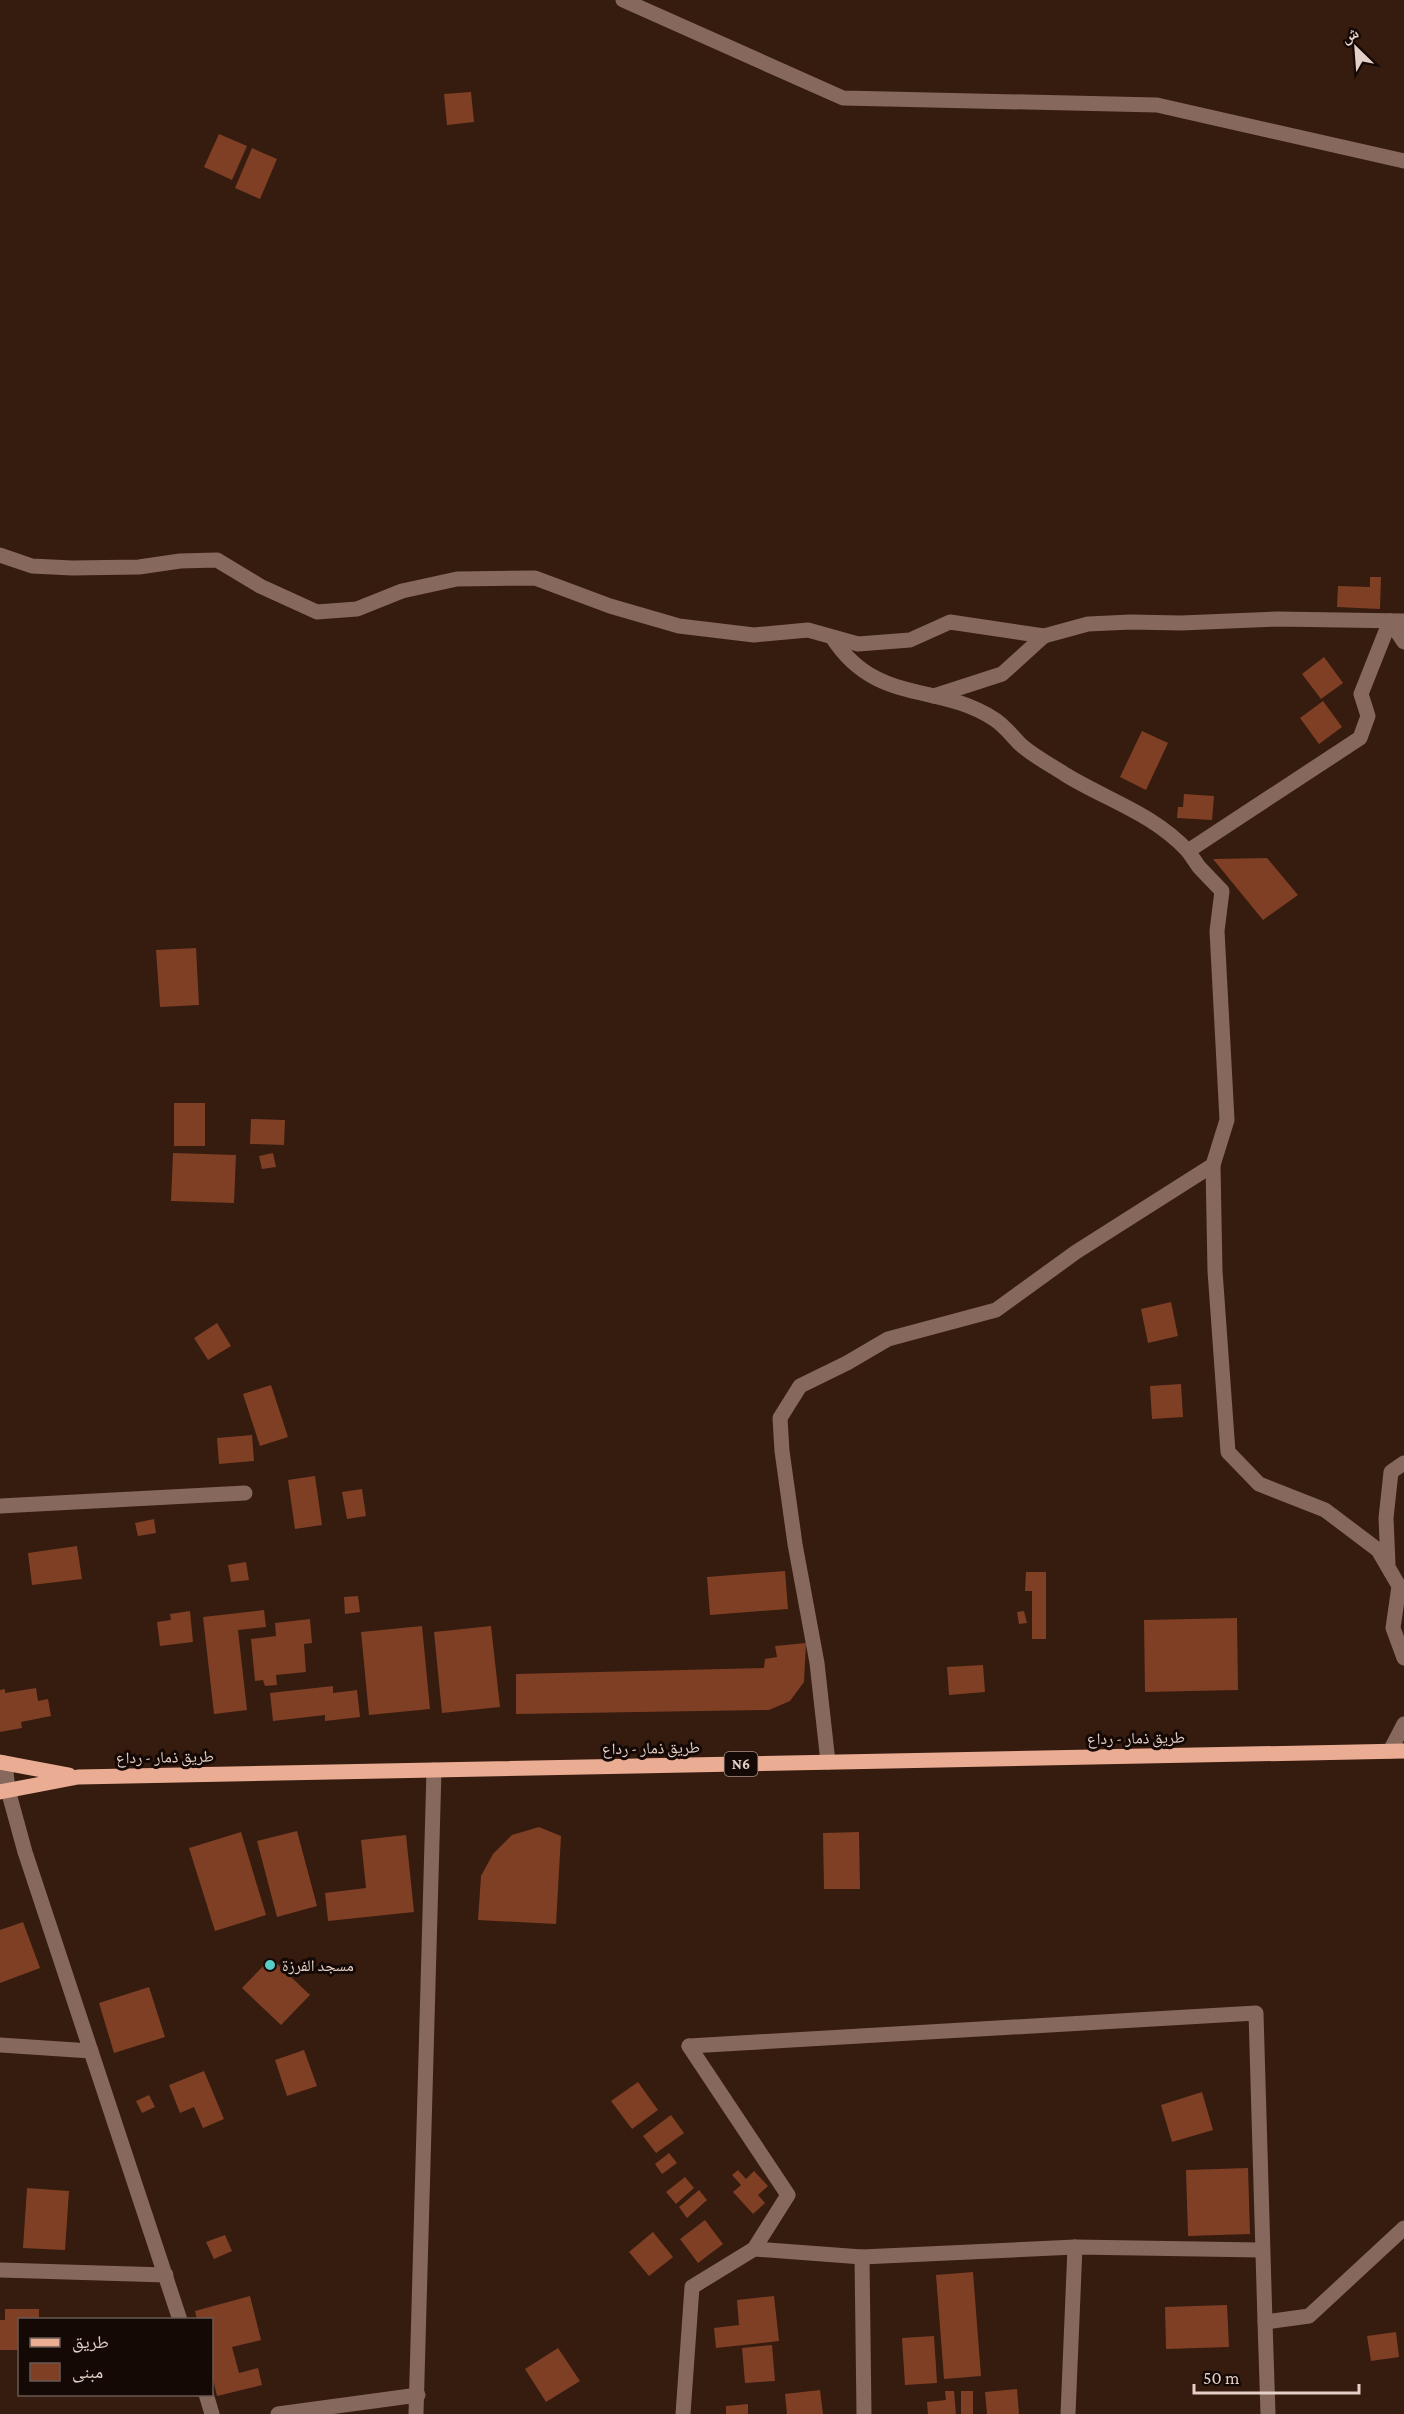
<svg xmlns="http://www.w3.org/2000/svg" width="1404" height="2414" viewBox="0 0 1404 2414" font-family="'Crimson Pro','Noto Naskh Arabic',serif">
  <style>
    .building { fill: #7e3f24 }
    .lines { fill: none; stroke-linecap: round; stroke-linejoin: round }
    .minor { stroke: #86685c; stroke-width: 15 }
    .major { stroke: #eaac93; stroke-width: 15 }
    .poi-dot { fill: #56cec4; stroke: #150905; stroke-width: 2 }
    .labels { text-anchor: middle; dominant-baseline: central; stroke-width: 6; stroke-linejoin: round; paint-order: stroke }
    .shield { fill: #150905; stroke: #a6948e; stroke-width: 1.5 }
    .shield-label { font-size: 15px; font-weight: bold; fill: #e4d0c9 }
    .street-label { font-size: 16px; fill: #e4d0c9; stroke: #150905 }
    .poi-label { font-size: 16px; fill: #e4d0c9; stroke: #150905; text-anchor: start }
  </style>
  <rect width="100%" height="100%" fill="#361b0f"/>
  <g class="building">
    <path d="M471,92L474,122L447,125L444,94Z"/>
    <path d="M219,134L247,146L232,180L204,167Z"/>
    <path d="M252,148L277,159L260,199L235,188Z"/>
    <path d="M1370,577H1381L1380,609L1337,607L1338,586L1370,587Z"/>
    <path d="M1324,657L1343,683L1321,699L1302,674Z"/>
    <path d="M1323,701L1342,727L1319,744L1300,718Z"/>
    <path d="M1142,731L1168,743L1146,790L1120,777Z"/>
    <path d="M1184,794L1214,796L1212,820L1177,818L1178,807H1183Z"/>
    <path d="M1267,858L1298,895L1263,920L1213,859Z"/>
    <path d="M196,948L199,1005L160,1007L156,950Z"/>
    <rect x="174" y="1103" width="31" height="43"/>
    <path d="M251,1119L285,1120L284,1145L250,1144Z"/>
    <path d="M173,1153L236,1155L234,1203L171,1201Z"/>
    <path d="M273,1153L276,1167L262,1169L259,1156Z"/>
    <path d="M1171,1302L1178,1336L1148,1343L1141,1309Z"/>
    <path d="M217,1323L231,1346L208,1360L194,1338Z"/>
    <path d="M1181,1384L1183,1417L1152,1419L1150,1386Z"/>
    <path d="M271,1385L288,1437L260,1446L243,1394Z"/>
    <path d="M252,1435L254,1461L219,1464L217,1438Z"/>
    <path d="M315,1476L322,1525L295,1529L288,1480Z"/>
    <path d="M362,1489L366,1516L347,1519L342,1492Z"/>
    <path d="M154,1519L156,1533L138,1536L135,1523Z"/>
    <path d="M77,1546L82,1579L32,1585L28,1553Z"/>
    <path d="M246,1562L249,1580L231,1582L228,1565Z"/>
    <path d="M785,1571L788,1609L710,1615L707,1577Z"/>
    <path d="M1026,1572H1046V1639H1032V1591H1025Z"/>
    <path d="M358,1596L360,1612L345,1614L344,1597Z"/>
    <path d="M264,1610L266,1627L238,1630L247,1710L214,1714L203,1617Z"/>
    <path d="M190,1611L193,1642L160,1646L157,1622L171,1620L170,1614Z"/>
    <path d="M1024,1611L1027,1623L1019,1624L1017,1612Z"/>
    <path d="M1237,1618L1238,1690L1145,1692L1144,1620Z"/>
    <path d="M310,1619L312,1643L304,1644L306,1672L276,1675L277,1685L265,1686L263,1680L255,1681L251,1639L276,1636L275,1623Z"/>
    <path d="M422,1626L430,1709L369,1715L361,1632Z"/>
    <path d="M491,1626L500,1707L442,1713L434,1632Z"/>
    <path d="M806,1643L804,1682L790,1701L769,1710L516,1714V1674L764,1668L765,1659L777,1657L775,1646Z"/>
    <path d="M983,1665L985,1692L949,1695L947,1667Z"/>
    <path d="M333,1686V1693L357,1690L360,1717L325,1721V1715L273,1721L270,1693Z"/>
    <path d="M36,1688L38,1701L48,1699L51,1716L21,1722L22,1728L0,1732V1690L5,1689V1693Z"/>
    <path d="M539,1827L561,1836L556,1924L478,1920L481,1876L493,1854L512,1835Z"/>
    <path d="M297,1831L317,1906L277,1917L257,1841Z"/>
    <path d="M241,1832L266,1915L215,1931L189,1848Z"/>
    <path d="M859,1832L860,1889H824L823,1833Z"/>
    <path d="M406,1835L414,1912L328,1921L325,1893L366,1888L361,1840Z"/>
    <path d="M23,1922L40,1968L0,1983V1930Z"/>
    <path d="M271,1958L310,1995L281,2025L242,1988Z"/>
    <path d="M149,1987L165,2037L114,2053L99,2003Z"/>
    <path d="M304,2050L317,2086L287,2096L275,2060Z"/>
    <path d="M204,2071L224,2119L203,2128L194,2107L180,2113L169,2085Z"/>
    <path d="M638,2082L658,2110L632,2129L611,2101Z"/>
    <path d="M1202,2092L1213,2130L1172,2142L1161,2105Z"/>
    <path d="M149,2095L155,2107L142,2113L136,2101Z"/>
    <path d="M671,2115L684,2133L656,2153L643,2136Z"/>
    <path d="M669,2153L677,2163L662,2174L655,2164Z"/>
    <path d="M1248,2168L1250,2234L1188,2236L1186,2170Z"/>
    <path d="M738,2170L746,2179L754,2171L768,2186L758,2195L765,2203L753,2214L733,2192L741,2185L732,2175Z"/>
    <path d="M685,2177L694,2188L676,2204L666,2192Z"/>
    <path d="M27,2188L69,2191L65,2250L23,2248Z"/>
    <path d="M699,2190L707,2200L687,2218L679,2207Z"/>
    <path d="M705,2220L723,2244L698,2263L680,2239Z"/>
    <path d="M653,2232L673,2257L649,2276L629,2252Z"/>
    <path d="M225,2235L232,2251L214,2259L206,2242Z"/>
    <path d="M973,2272L981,2376L944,2379L936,2275Z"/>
    <path d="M250,2296L261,2340L232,2347L239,2373L258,2368L262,2385L217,2396L212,2375V2320H197L195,2311Z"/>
    <path d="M774,2296L779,2341L716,2348L714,2328L739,2325L737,2300Z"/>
    <path d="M1227,2305L1229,2347L1166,2349L1165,2307Z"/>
    <path d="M5,2309H39V2320H20V2350H0V2320H5Z"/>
    <path d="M1396,2332L1399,2357L1371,2361L1367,2336Z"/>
    <path d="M934,2336L937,2383L905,2385L902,2338Z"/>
    <path d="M772,2345L775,2381L745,2383L742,2348Z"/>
    <path d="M558,2348L580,2381L546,2402L525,2369Z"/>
    <path d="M1017,2389L1019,2414H987L985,2392Z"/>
    <path d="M820,2390L823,2414H787L785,2394Z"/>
    <path d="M945,2391H954L956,2414H928L927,2402L946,2400Z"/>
    <rect x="961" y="2391" width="12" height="23"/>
    <path d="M748,2404V2414H726V2406Z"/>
  </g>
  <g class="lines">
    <g class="minor">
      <path d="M623,0L843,98L1157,105L1404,161"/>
      <path d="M0,555L32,566L72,568L139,567L180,561L217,560L260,586L317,612L357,609L402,591L457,579L535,578L610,606L679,626L754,635L808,630L858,644L910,640L950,622L1044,636L1088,624L1131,622L1181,623L1277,619L1404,621"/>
      <path d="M1390,621L1404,642"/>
      <path d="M832,637C876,706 938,682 994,719C1004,725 1012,736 1020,744C1033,756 1051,765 1066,775C1109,801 1152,813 1188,851"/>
      <path d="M934,696L1002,674L1044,636"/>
      <path d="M1213,1165L1215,1271L1228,1452L1259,1484L1325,1510L1378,1550L1399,1586L1393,1628L1404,1658"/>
      <path d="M0,1506L245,1493"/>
      <path d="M1388,1564L1386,1518L1391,1472L1404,1463"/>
      <path d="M1390,1751L1404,1724"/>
      <path d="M828,1762L817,1663L795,1544L782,1451L780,1418L800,1386L847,1363L888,1339L996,1310L1076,1252L1213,1165L1227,1120L1217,931L1222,891L1199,867L1188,851L1360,738L1368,716L1361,694L1390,621"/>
      <path d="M5,1763L8,1790L25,1852L180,2320"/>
      <path d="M0,2045L91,2051"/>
      <path d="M689,2046L1256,2013L1265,2322L1309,2316L1404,2228"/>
      <path d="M689,2046L788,2195L754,2249"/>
      <path d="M862,2257L864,2414"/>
      <path d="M0,2270L166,2275"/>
      <path d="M1265,2322L1268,2414"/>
      <path d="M206,2394L212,2414"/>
      <path d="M278,2414L418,2395"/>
      <path d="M416,2414L434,1770"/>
      <path d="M683,2414L692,2287L754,2249L862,2257L1075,2247L1261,2250"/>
      <path d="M1068,2414L1075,2247"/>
    </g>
    <g class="major">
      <path d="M0,1762L69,1775"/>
      <path d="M0,1792L78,1777L1404,1751"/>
    </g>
  </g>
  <circle class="poi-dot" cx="270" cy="1965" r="6"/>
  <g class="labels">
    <rect class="shield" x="724.5" y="1752" width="33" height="24" rx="4.5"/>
    <g class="shield-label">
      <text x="741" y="1764">N6</text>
    </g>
    <g class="street-label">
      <text transform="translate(1136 1738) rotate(-1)">طريق ذمار - رداع</text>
      <text transform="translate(651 1748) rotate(-1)">طريق ذمار - رداع</text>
      <text transform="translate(165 1757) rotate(-1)">طريق ذمار - رداع</text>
    </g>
    <g class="poi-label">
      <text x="282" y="1965">مسجد الفرزة</text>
    </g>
  </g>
  <rect x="18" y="2318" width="195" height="78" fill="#150905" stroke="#685953" stroke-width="1.5"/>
  <rect x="30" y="2338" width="30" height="9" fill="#eaac93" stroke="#685953" stroke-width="1.5"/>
  <text x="72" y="2348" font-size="18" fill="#e4d0c9">طريق</text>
  <rect x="30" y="2363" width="30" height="18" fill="#7e3f24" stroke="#685953" stroke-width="1.5"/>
  <text x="72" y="2378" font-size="18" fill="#e4d0c9">مبنى</text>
  <g transform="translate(1356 48) rotate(335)" stroke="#150905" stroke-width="4.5" paint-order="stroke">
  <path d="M0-4.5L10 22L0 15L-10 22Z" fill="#e4d0c9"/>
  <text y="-9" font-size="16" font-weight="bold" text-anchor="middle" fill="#e4d0c9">ش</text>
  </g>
  <path d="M1194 2384v9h165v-9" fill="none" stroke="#e4d0c9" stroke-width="3"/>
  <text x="1203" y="2384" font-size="18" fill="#e4d0c9" stroke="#150905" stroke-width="4.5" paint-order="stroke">50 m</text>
</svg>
